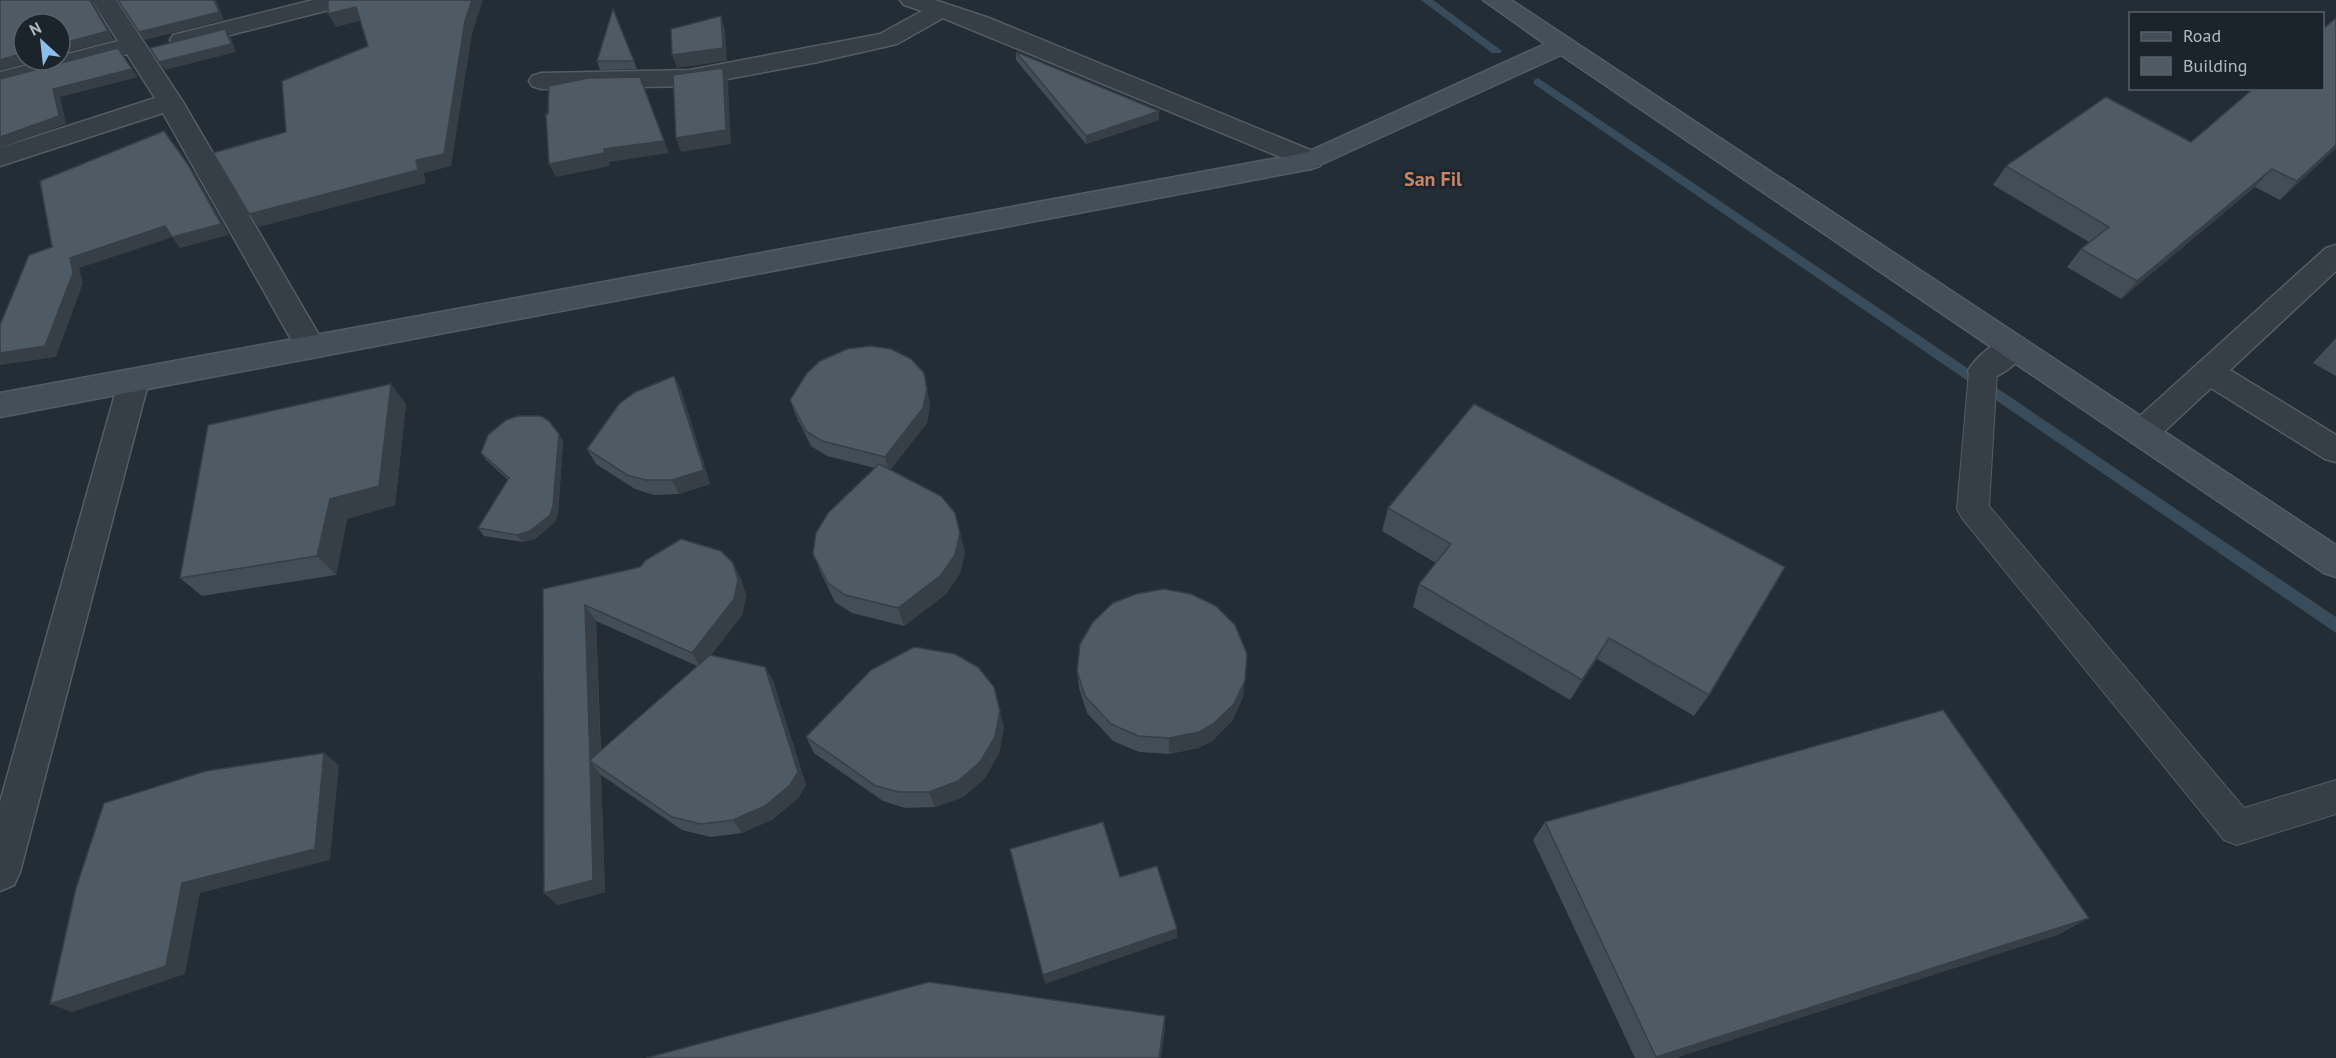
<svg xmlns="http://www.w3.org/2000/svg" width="2336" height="1058" viewBox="0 0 2336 1058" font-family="'PT Sans',sans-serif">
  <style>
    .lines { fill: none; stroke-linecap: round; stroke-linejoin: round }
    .stream { fill: #384c5b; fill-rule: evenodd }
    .lane-casing { stroke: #545d64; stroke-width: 2 }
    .street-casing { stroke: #545d64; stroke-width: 3 }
    .secondary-casing { stroke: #545d64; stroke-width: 3 }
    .lane { fill: #363f46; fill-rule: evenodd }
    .street { fill: #363f46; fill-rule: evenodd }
    .secondary { fill: #454f59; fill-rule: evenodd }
    .wall { fill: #434d56; fill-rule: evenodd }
    .shaded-wall { fill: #373f46 }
    .building { fill: #4e5a64; stroke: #373f46; stroke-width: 1.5 }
    .labels { text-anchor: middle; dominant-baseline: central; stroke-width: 5; stroke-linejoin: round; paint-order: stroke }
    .quarter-label { font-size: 20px; font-weight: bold; fill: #c68568; stroke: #1c242b }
  </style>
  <rect width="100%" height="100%" fill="#232d35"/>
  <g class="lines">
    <g class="stream">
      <path d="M1421,0H1433L1502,51L1500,53H1492Z"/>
      <path d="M1538,78L2336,617V633L1534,84V80Z"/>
    </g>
    <defs>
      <path id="lane" d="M1983,360L1993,363L1997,371L1989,506L2244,808L2336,780V814L2237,845L2224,840L1962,518L1957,509L1969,371L1973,363Z"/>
      <g id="street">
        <path d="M92,0H116L183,102L326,347L322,355L311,358L300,355L163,113L0,166V148L155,98L127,54L0,88V72L46,60H60V56L118,41Z"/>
        <path d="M313,0H334L337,4L333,9L182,47L173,45L170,40L173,35Z"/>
        <path d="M900,0H935L989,18L1320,154L1324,160L1320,166L1311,169L1302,166L943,18L897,44L813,63L690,86L541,89L532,86L529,81L532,76L541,73L690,70L880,34L922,11L904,5Z"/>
        <path d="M2336,245V271L2230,370L2336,435V462L2325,459L2211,388L2153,442L2142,445L2131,442L2126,433L2131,424L2326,248Z"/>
        <path d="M2013,336L2024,339L2028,347C2018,365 1993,385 1972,379L1968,371C1976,356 1996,341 2013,336Z"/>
        <path d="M134,369L145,372L149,380L20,872L14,885L0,891V802L119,380L123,372Z"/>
      </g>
      <path id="secondary" d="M1483,0H1511L2336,545V577L2324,573L1561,55L1311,169L0,417V393L1305,153L1545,44Z"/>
    </defs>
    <use href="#lane" class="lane-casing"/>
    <use href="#street" class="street-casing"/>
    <use href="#secondary" class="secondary-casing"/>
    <use href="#lane" class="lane"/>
    <use href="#street" class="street"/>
    <use href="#secondary" class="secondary"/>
  </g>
  <g class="wall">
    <path d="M613,9L637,69L600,70L597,61Z"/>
    <path d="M2336,18V148L2280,200L2255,187L2121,299L2067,267L2081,249L2089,242L1993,185L2006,166L2191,142Z"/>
    <path d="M1016,52L1159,120L1086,144L1016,60Z"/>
    <path d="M2336,338V376L2313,363Z"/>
    <path d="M674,376L681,390L710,484L679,494L654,495L635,489L596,464L587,449Z"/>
    <path d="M790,400L930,404L927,423L890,470L965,552L960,573L946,594L904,626L852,613L835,602L821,573L813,554L875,468L827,456L811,446L795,414Z"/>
    <path d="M406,404L395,505L347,519L336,575L202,596L180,578Z"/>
    <path d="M1474,404L1709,695L1694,716L1597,659L1570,700L1413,607L1419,584L1436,563L1382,531L1388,508Z"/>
    <path d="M563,441L558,514L555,522L535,539L523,542L484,536L478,528L508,480L486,460L481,453Z"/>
    <path d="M741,579L746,596L742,615L711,655L765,667L773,681L806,785L798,798L773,819L742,833L711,837L682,830L601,775L605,892L558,905L544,893L543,589ZM596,621L697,666L601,751Z"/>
    <path d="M1077,671L1243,697L1232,721L1212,741L1198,748L1169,754L1139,752L1113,741L1087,713L1079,688Z"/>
    <path d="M1004,727L999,753L985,778L963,797L935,807L905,808L883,801L814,753L806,737Z"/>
    <path d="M1545,822L2060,934L1675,1058H1635L1533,840Z"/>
  </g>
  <g class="shaded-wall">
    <path d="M90,0H92L114,40L60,54V44Z"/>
    <path d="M214,0H216L224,20L145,40L139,32Z"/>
    <path d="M472,0H483L472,34L451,166L424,173L426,183L259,227L249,214L465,21Z"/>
    <path d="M356,7L363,20L336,27L328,14Z"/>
    <path d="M721,16L725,30L727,61L677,68L672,55Z"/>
    <path d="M225,29L231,37L236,52L165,70L159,62Z"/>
    <path d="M118,48L138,77L60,97L66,124L0,148V137L53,89Z"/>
    <path d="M24,53V60H37L0,70V60Z"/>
    <path d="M723,68L728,81L731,144L681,152L676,138Z"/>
    <path d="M640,77L669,153L609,162L610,166L556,177L549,164L604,149Z"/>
    <path d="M1159,111V120L1086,144V136Z"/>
    <path d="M164,131L195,174L229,235L180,248L172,237Z"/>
    <path d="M2336,145V148L2280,200L2297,181Z"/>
    <path d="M2272,169L2255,187L2121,299L2137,281Z"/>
    <path d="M165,226L173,237L79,268L83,283L56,357L0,365V353L70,258Z"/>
    <path d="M924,373L930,404L927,423L889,471L885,457Z"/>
    <path d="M674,376L681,390L710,484L679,494L672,480Z"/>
    <path d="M391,384L406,404L395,505L347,519L336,575L317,556L330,499Z"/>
    <path d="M559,434L563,441L558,514L555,522L535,539L523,542L517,535Z"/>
    <path d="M960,533L965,552L960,573L946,594L904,626L898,608Z"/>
    <path d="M733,563L741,579L746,596L742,615L701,668L692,653Z"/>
    <path d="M585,605L596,621L601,769L590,760Z"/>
    <path d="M1609,638L1597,659L1570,700L1582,680Z"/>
    <path d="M765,667L773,681L806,785L798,798L773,819L742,833L733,820Z"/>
    <path d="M1245,680L1243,697L1232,721L1212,741L1198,748L1169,754V738Z"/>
    <path d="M1000,711L1004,727L999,753L985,778L963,797L935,807L929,792Z"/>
    <path d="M324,753L339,765L330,860L200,893L185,974L72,1012L50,1004Z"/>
    <path d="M590,761L601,775L605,892L558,905L544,893Z"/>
    <path d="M2089,918L2060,934L1675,1058H1655Z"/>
    <path d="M1177,929V938L1045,984L1043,975Z"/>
    <path d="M1165,1016V1029L1161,1058H1159Z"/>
  </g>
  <g class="building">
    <path d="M0,0H90L108,31L60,44V24H24V53L0,60Z"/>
    <path d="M118,0H214L219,12L139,32Z"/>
    <path d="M328,0H472L465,21L444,154L416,160L418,170L249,214L213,153L286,132L282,81L368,46L356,7L328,14Z"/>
    <path d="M613,9L634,61H597Z"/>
    <path d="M721,16L723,48L672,55L671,29Z"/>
    <path d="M2336,18V145L2297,181L2272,169L2137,281L2081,249L2109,227L2006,166L2106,97L2191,142L2254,88H2322V30Z"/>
    <path d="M225,29L231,44L159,62L150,48Z"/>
    <path d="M118,48L132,69L53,89L59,116L0,137V79Z"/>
    <path d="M1016,52L1159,111L1086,136Z"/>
    <path d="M723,68L726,130L676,138L673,75Z"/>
    <path d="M640,77L664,141L604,149V153L549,164L546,114H548L549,86L588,78Z"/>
    <path d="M164,131L187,163L221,224L172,237L165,226L70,258L73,273L45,346L0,353V325L29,255L52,247L40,181Z"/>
    <path d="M870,346L891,349L911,359L924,373L927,389L923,408L885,457L822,441L806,431L790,400L807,373L820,361L847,349Z"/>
    <path d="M674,376L704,470L672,480H646L627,475L587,449L619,404L635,392Z"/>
    <path d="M391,384L379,486L330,499L317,556L180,578L208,425Z"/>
    <path d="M1474,404L1785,567L1709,695L1609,638L1582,680L1419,584L1451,544L1388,508Z"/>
    <path d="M518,416H541L549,421L559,434L553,506L550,515L530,531L517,535L478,528L509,478L481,453L488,435L506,420Z"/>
    <path d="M879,464L941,496L955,513L960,533L955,555L941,575L898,608L845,595L828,583L813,554L816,533L828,513Z"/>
    <path d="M681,539L721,551L733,563L738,580L734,599L692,653L585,605L590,760L710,655L765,667L798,772L790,785L765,806L733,820L701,824L672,817L590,761L593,880L544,893L543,589L640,567L646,560Z"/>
    <path d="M1164,589L1191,594L1216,606L1235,625L1247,654L1245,680L1234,704L1213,724L1199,732L1169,738L1138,736L1111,724L1085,696L1077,671L1080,644L1093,622L1113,603L1136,594Z"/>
    <path d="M914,647L955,654L978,667L994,687L1000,711L995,737L980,762L958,781L929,792H899L876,786L806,737L871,670Z"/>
    <path d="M1943,710L2089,918L1656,1057L1545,822Z"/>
    <path d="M324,753L315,849L182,883L166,966L50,1004L76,888L104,803L206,771Z"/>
    <path d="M1103,822L1120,877L1157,866L1177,929L1043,975L1010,849Z"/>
    <path d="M929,982L1165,1016L1159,1058H646Z"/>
  </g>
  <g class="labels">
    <g class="quarter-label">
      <text x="1433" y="179">San Fil</text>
    </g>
  </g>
  <rect x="2129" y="12" width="195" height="78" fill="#1c242b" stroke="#586068" stroke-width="1.5"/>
  <rect x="2141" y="32" width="30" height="9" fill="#454f59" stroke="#586068" stroke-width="1.5"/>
  <text x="2183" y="42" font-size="18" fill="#b1bac3">Road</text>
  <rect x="2141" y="57" width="30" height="18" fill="#4e5a64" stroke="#586068" stroke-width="1.5"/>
  <text x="2183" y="72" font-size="18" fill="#b1bac3">Building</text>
  <g transform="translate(42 42) rotate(333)"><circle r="28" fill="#1c242b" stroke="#586068" stroke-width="1.5"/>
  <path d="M0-4.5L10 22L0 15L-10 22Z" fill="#8dbeeb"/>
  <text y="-9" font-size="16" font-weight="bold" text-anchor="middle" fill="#b1bac3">N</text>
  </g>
</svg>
